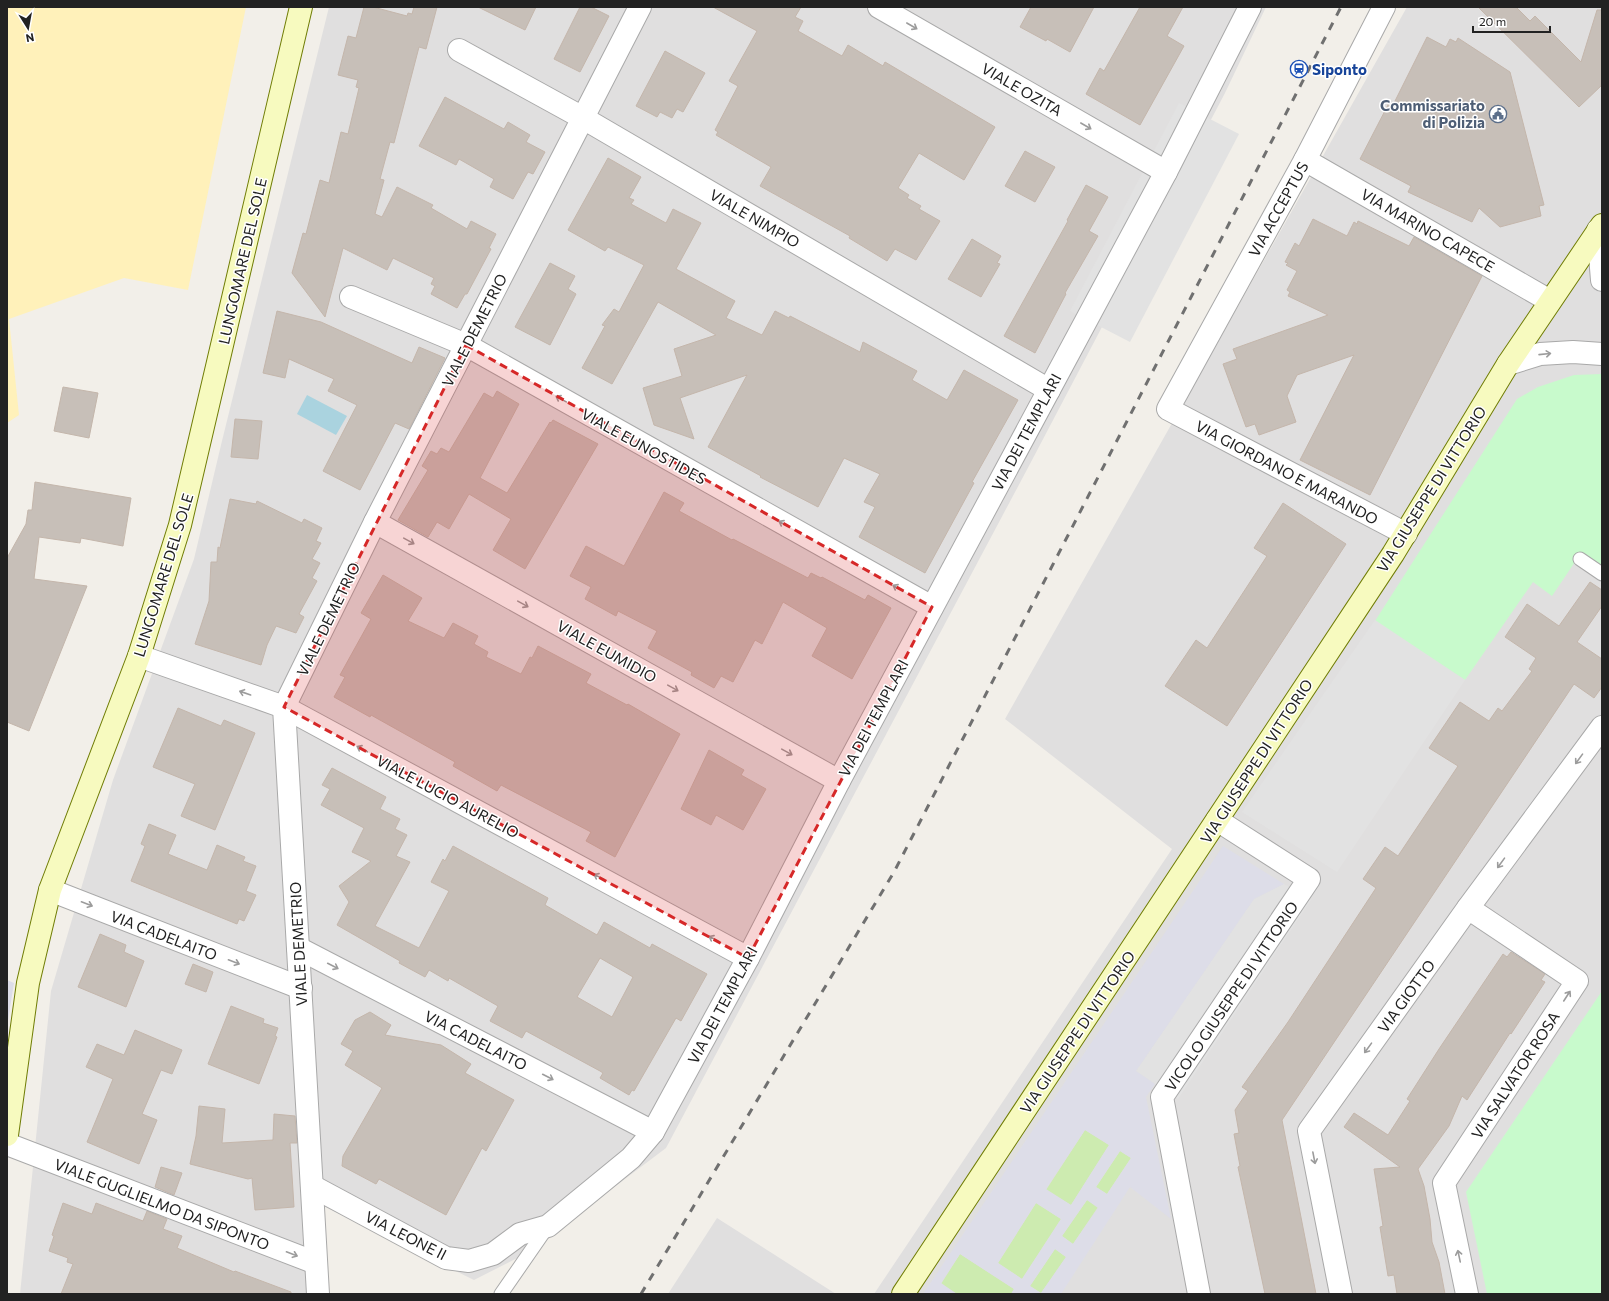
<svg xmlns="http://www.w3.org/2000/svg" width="1609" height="1301" viewBox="0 0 1609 1301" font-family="Commissioner,sans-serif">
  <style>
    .residential { fill: #e0dfdf }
    .grass { fill: #cdebb0 }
    .sand { fill: #fff1ba }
    .park { fill: #c8facc }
    .parking { fill: #e2e2e2 }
    .plaza { fill: #dddde8; fill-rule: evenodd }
    .water { fill: #aad3df }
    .building { fill: #c7bfb8; stroke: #c4b6ab; fill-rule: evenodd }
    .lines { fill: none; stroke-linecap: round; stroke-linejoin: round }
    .lane-casing { stroke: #a9a9a9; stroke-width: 15 }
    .street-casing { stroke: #a9a9a9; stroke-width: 24 }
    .secondary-casing { stroke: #707d05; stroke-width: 24 }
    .lane { stroke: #fff; stroke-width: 13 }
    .street { stroke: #fff; stroke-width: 22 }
    .secondary { stroke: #f7fabf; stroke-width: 22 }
    .rail { stroke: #707070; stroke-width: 3; stroke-dasharray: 8 8; stroke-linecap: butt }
    .oneway { stroke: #9c9c9c }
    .marked { fill: #d62828; fill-opacity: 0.2; stroke: #d62828; stroke-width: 3; stroke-dasharray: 8 5; stroke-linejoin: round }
    .labels { text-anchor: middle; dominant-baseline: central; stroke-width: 3; stroke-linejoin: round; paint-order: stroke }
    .transit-label { font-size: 15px; font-weight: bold; fill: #164399; stroke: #fff; text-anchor: start }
    .street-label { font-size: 15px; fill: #222; stroke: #fff }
    .service-label { font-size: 15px; font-weight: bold; fill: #4e5e75; stroke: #fff; text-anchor: end }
  </style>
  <rect width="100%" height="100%" fill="#f2efe9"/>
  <g class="residential">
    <path d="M329,7H1266L1225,93L1031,462L666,1148L527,1253L474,1280L323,1206L329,1294H20L51,991L113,780L194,559L221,445Z"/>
    <path d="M1407,7H1602V1294H874L1172,849L1005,719Z"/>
    <path d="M717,1218L836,1294H668Z"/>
  </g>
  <g class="grass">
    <path d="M1085,1130L1109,1145L1071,1205L1046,1190Z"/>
    <path d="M1120,1151L1131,1158L1107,1194L1096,1187Z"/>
    <path d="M1087,1200L1098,1207L1073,1244L1062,1236Z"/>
    <path d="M1036,1203L1061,1219L1022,1279L998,1263Z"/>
    <path d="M1055,1249L1066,1257L1041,1293L1030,1286Z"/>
    <path d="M960,1254L1014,1289L1011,1294H957L941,1284Z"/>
  </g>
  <path class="sand" d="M7,7H246L188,290L124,278L9,319L19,415L7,423Z"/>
  <g class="park">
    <path d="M1602,374V566L1581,553L1552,596L1533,582L1465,680L1375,621L1517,399L1538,387L1574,375Z"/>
    <path d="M1602,991V1294H1487L1466,1192Z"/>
  </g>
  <g class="parking">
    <path d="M1179,103L1239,134L1130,342L1070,311Z"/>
    <path d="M1375,620L1465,680L1337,872L1242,812Z"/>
    <path d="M1284,884L1311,900L1178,1099L1136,1071L1254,899Z"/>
  </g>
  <g class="plaza">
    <path d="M1223,846L1284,884L1254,899L1136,1071L1155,1084L1146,1097L1171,1219L1130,1187L1061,1294H1011L1014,1289L960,1254L941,1283L957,1294H923ZM1085,1130L1109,1145L1071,1205L1046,1189ZM1120,1151L1131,1158L1107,1194L1096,1187ZM1087,1200L1098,1208L1073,1244L1062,1236ZM1036,1203L1061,1219L1022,1279L998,1263ZM1055,1249L1066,1257L1041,1293L1030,1286Z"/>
    <path d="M7,980L14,983L7,1027Z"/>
  </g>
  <path class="water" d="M307,395L347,416L336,435L297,414Z"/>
  <g class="building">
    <path d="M364,7H373L407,16L408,13L412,14L414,7H437L426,49L419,47L394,143L390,142L380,179L384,180L375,214L382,217L397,187L433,205L431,208L467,229L471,221L496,234L489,248L491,249L467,294H465L457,308L431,294L435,286L431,284L434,278L393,258L387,270L343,248L325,317L292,273L303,233L306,234L320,180L329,183L341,132L348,134L359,88L356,87L358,80L338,75L348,36L356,38Z"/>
    <path d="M478,7H536L525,30Z"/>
    <path d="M580,7H591L609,16L580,72L554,59Z"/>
    <path d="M713,7H801L795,17L803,21L798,31L842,56L848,45L883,66L885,62L995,127L964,180L919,153L898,188L909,195L907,198L921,206L919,209L940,221L916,260L895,249L887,261L849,238L850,236L760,186L771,167L716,135L718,132L715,130L738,86L729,81L757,31Z"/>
    <path d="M1031,7H1094L1070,52L1047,39L1046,41L1020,27Z"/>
    <path d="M1140,7H1183L1167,36L1184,46L1140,125L1086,94L1100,68L1104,71Z"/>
    <path d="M1478,7H1516L1530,21L1535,16L1581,62L1597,10H1602V85L1579,107Z"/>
    <path d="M1427,37L1446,47L1450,39L1456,42L1458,38L1510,72L1544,205L1539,206L1541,216L1500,227L1479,208L1472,222L1408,192L1411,186L1360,159L1389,103L1393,105Z"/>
    <path d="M665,51L705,73L683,112L677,109L672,118L660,112L657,117L636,106Z"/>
    <path d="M445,97L504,129L508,122L530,135L526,142L545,152L533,174L528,172L513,199L490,187L494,179L459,159L456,165L419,146Z"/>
    <path d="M1025,151L1055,167L1035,202L1005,186Z"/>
    <path d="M608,158L641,177L629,198L634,200L631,204L666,223L673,209L701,223L676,269L735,301L726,318L762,335L775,311L789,318L790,316L860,352L863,342L917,371L912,380L947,400L964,370L1018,400L972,482L974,483L925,573L859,537L875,507L864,502L880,474L844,458L818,507L760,477L761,476L708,447L747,375L680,398L694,439L654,425L643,388L682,376L674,349L716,335L658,302L612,384L582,368L605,326L602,325L614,309L619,312L644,265L608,247L605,251L568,230Z"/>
    <path d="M1086,185L1108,197L1089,231L1098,236L1065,293L1066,294L1035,353L1004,336L1068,221L1067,220Z"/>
    <path d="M1313,219L1347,236L1354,222L1357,224L1358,221L1409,246L1414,237L1482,276L1370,495L1300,460L1354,355L1297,375L1287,396L1296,422L1259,435L1255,424L1246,427L1223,364L1237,359L1233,349L1328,315L1288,296L1290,292L1287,290L1297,271L1286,265L1288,263L1285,262L1295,243L1299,246Z"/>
    <path d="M972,239L1001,256L997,263L1000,264L981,297L948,279Z"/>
    <path d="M550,263L575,276L568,289L576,294L550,345L515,327Z"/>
    <path d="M277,311L321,322L412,363L419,347L445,358L409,429L395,423L360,490L323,471L357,405L328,391L334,379L289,359L285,378L263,373Z"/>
    <path d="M63,387L98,393L89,438L54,431Z"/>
    <path d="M497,391L519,404L480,478L507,493L550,422L551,423L553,420L598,444L525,569L493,550L511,519L469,494L449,529L437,522L428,537L398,520L428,470L422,466L431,451L437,454L441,448L449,452L484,393L493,398Z"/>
    <path d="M235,419L262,421L258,459L231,457Z"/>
    <path d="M35,482L131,498L123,546L81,538L80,543L39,537L34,579L87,586L29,731L7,722V558L26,524L28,510H32Z"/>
    <path d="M664,492L684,503L679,511L732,540L733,539L808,578L811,573L821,578L822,577L865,600L868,595L891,608L852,679L812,656L827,628L783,602L762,644L755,640L733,682L721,676L714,688L691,675L692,672L648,648L657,631L618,611L616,616L585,599L591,587L570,576L586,546L624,566Z"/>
    <path d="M230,499L256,504L257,501L302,523L304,519L322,528L316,541L321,543L312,559L320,563L312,578L317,581L299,614L304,617L296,633L276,626L267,645L261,665L195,644L209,601L211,562H217L218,547L220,548Z"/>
    <path d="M1283,503L1346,544L1227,726L1165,686L1196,640L1207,648L1267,556L1254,548Z"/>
    <path d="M383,575L422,598L408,621L444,638L453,623L478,636L474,644L488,652L486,657L521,674L530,657L532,658L538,646L591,674L586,683L627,705L628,704L680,734L615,857L586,841L591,832L501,785L497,791L453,766L455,762L371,715L370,717L334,697L345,677L340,675L371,619L361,613Z"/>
    <path d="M1590,582L1602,590V606L1577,642L1602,659V687L1594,698L1574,684L1282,1120L1316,1294H1265L1238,1167L1240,1166L1234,1134L1239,1133L1235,1110L1248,1091L1242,1087L1288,1022L1376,888L1363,879L1385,847L1398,856L1458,766L1429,748L1460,702L1489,721L1498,708L1502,711L1532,671L1529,669L1536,658L1505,637L1527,604L1559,626Z"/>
    <path d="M178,708L221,726L224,720L255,733L215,830L181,816L195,784L153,767Z"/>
    <path d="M709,750L744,770L741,775L766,789L743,830L716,815L711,825L681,809Z"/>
    <path d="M332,768L386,797L380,809L400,819L395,829L407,835L396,856L410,862L375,926L419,948L449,891L431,882L443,859L445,861L453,846L548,898L545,905L597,935L604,922L650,948L652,944L707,974L681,1021L676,1018L634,1091L632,1090L629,1095L600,1078L603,1073L600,1071L526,1031L522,1038L490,1021L498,1006L449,978L448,981L429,970L425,977L399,963L400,961L337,925L349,902L339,886L371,861L352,852L364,828L321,805L330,789L322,785ZM600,958L633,977L612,1017L577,997Z"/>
    <path d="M149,824L176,835L168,854L207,870L217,845L245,857L243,861L256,866L246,891L256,895L244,921L239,919L237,924L131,881L145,846L141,844Z"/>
    <path d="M100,934L126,945L124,952L144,961L126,1007L78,987Z"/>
    <path d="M1511,952L1545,974L1541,980L1545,982L1511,1034L1510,1033L1467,1100L1462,1096L1449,1126L1418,1169L1424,1186L1430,1219L1432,1242L1439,1262L1445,1294H1397L1394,1275L1388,1276L1380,1227L1383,1226L1374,1169L1400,1167L1344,1127L1354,1113L1388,1135L1410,1101L1407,1099L1439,1049L1503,954L1507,957Z"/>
    <path d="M193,964L213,972L206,992L185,984Z"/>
    <path d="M231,1006L264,1019L263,1023L278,1028L275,1036L277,1037L259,1084L208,1064Z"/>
    <path d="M370,1012L391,1025L385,1035L441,1045L471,1064L465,1073L514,1100L486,1151L482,1148L446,1215L379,1179L376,1184L342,1166L343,1156L382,1088L345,1065L353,1051L341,1044L355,1020Z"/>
    <path d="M135,1030L182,1050L172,1074L161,1070L142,1114L157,1120L139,1164L87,1142L113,1079L86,1067L97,1044L124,1055Z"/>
    <path d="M199,1106L225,1109L222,1143L273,1140L274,1114L295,1116L297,1143H290L294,1207L255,1210L252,1178L248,1179L190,1164L196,1136Z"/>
    <path d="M161,1167L182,1173L174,1195L155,1187Z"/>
    <path d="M63,1203L92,1214L96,1203L143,1221L147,1211L167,1219L163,1229L182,1236L177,1248L234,1272L235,1271L291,1292V1294H61L73,1264L67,1262L68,1258L49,1251L54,1236L52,1235Z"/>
  </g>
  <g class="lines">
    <defs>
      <g id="lane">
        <path d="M1580,559L1602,574"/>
        <path d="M501,1294L548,1226"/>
      </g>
      <g id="street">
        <path d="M879,7L1166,172"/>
        <path d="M1384,7L1305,160L1168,409L1406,534"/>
        <path d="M459,50L583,118L1049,390"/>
        <path d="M1305,160L1550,301"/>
        <path d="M1602,231L1598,230L1602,280"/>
        <path d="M351,297L466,345L932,607"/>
        <path d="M1508,364L1540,354L1573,352L1602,354"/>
        <path d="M375,522L839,781"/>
        <path d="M139,656L284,707L748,958"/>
        <path d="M50,890L301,988"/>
        <path d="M298,948L653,1132"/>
        <path d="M7,1144L316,1263"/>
        <path d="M312,1186L446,1258L469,1261L493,1254L520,1234L548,1226L631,1158L653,1132L748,958L839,781L1166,172L1250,7"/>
        <path d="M318,1294L284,707L375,522L640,7"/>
        <path d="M1199,1294L1162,1097L1309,879L1217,820"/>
        <path d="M1341,1294L1309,1131L1468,908L1602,727"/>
        <path d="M1467,1294L1444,1183L1577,981L1468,908"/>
      </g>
      <g id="secondary">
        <path d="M7,1135L28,983L50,890L139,656L180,525L301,7"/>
        <path d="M903,1294L1393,554L1508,364L1602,225"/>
      </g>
    </defs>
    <use href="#lane" class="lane-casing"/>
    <use href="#street" class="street-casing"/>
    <use href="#secondary" class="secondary-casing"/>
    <use href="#lane" class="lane"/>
    <use href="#street" class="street"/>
    <use href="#secondary" class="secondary"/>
    <path class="rail" d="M641,1294L894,872L1341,7"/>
  </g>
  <defs><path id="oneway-shaft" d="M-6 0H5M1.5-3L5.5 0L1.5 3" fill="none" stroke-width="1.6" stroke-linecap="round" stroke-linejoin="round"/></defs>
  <g class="oneway">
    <use href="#oneway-shaft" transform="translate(912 26) rotate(30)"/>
    <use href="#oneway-shaft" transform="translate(1086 126) rotate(30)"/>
    <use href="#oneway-shaft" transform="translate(1545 354) rotate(-6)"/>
    <use href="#oneway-shaft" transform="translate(561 399) rotate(-151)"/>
    <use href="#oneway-shaft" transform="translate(784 524) rotate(-151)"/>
    <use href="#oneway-shaft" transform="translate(409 541) rotate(29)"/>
    <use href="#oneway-shaft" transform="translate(898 588) rotate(-151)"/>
    <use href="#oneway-shaft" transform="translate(523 604) rotate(29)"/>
    <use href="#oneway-shaft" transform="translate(673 688) rotate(29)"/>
    <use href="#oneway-shaft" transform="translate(245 693) rotate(-161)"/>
    <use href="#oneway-shaft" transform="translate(362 749) rotate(-152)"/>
    <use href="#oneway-shaft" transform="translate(787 752) rotate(29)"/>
    <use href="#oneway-shaft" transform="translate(1579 759) rotate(126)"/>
    <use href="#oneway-shaft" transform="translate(1501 863) rotate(126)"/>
    <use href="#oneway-shaft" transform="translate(599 877) rotate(-152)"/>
    <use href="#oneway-shaft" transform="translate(87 904) rotate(21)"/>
    <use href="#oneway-shaft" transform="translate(714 939) rotate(-152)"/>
    <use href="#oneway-shaft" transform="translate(234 962) rotate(21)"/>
    <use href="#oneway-shaft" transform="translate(333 966) rotate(27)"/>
    <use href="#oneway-shaft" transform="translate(1567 996) rotate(-57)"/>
    <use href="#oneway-shaft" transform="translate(1368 1048) rotate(126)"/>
    <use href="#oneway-shaft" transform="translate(548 1077) rotate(27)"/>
    <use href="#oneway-shaft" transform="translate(1314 1158) rotate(79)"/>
    <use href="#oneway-shaft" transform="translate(292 1254) rotate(21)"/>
    <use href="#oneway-shaft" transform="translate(1459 1256) rotate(-102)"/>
  </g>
  <path class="marked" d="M466,345L932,607L748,958L284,707Z"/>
  <defs>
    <symbol id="station-ring" viewBox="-11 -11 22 22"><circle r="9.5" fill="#fff" stroke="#1a4fb4" stroke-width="1.5"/><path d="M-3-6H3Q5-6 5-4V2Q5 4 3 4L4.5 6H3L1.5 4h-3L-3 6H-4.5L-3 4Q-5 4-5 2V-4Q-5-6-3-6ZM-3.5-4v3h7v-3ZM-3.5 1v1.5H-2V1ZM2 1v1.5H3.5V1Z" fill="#1a4fb4"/></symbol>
    <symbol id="civic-ring" viewBox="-11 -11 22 22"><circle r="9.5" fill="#fff" stroke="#5c6f8a" stroke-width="1.5"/><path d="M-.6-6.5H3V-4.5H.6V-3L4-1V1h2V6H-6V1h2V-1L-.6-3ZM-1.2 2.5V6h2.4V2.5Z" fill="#5c6f8a"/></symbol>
  </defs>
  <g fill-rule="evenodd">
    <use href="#station-ring" x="1289" y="59" width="20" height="20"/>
    <use href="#civic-ring" x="1488" y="104" width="20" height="20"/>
  </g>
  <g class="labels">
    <g class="transit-label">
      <text x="1312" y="69">Siponto</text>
    </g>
    <g class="street-label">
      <text transform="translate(1022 89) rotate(30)">VIALE OZITA</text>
      <text transform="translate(1278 209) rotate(-61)">VIA ACCEPTUS</text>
      <text transform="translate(755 218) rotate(30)">VIALE NIMPIO</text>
      <text transform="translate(1428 230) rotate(30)">VIA MARINO CAPECE</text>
      <text transform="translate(242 261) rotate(-77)">LUNGOMARE DEL SOLE</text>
      <text transform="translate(474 330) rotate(-63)">VIALE DEMETRIO</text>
      <text transform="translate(1026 432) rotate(-62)">VIA DEI TEMPLARI</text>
      <text transform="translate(644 446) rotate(29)">VIALE EUNOSTIDES</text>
      <text transform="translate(1287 472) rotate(28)">VIA GIORDANO E MARANDO</text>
      <text transform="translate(1431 489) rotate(-58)">VIA GIUSEPPE DI VITTORIO</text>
      <text transform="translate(163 575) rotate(-73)">LUNGOMARE DEL SOLE</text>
      <text transform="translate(328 619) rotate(-64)">VIALE DEMETRIO</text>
      <text transform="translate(607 651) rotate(29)">VIALE EUMIDIO</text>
      <text transform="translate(873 718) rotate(-62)">VIA DEI TEMPLARI</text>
      <text transform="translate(1256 761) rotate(-57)">VIA GIUSEPPE DI VITTORIO</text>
      <text transform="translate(448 796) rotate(28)">VIALE LUCIO AURELIO</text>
      <text transform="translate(164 935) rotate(21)">VIA CADELAITO</text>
      <text transform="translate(298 944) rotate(-93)">VIALE DEMETRIO</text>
      <text transform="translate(1231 996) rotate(-56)">VICOLO GIUSEPPE DI VITTORIO</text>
      <text transform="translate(1406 996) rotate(-54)">VIA GIOTTO</text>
      <text transform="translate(722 1005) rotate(-62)">VIA DEI TEMPLARI</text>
      <text transform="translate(1077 1032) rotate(-56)">VIA GIUSEPPE DI VITTORIO</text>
      <text transform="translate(476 1040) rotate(27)">VIA CADELAITO</text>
      <text transform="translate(1515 1075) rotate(-57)">VIA SALVATOR ROSA</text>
      <text transform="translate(162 1204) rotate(21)">VIALE GUGLIELMO DA SIPONTO</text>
      <text transform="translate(406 1235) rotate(27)">VIA LEONE II</text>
    </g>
    <g class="service-label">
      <text x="1485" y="105">Commissariato<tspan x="1485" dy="17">di Polizia</tspan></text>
    </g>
  </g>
  <rect width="1609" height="1301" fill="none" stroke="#222222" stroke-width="16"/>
  <g transform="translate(28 28) rotate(169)" stroke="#ffffff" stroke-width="3" paint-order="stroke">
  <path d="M0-3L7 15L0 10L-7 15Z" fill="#222222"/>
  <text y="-6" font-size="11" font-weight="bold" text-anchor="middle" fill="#222222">N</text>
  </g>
  <path d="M1473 26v6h77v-6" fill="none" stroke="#222222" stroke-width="2"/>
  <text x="1479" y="26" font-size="12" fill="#222222" stroke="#ffffff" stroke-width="3" paint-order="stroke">20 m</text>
</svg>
